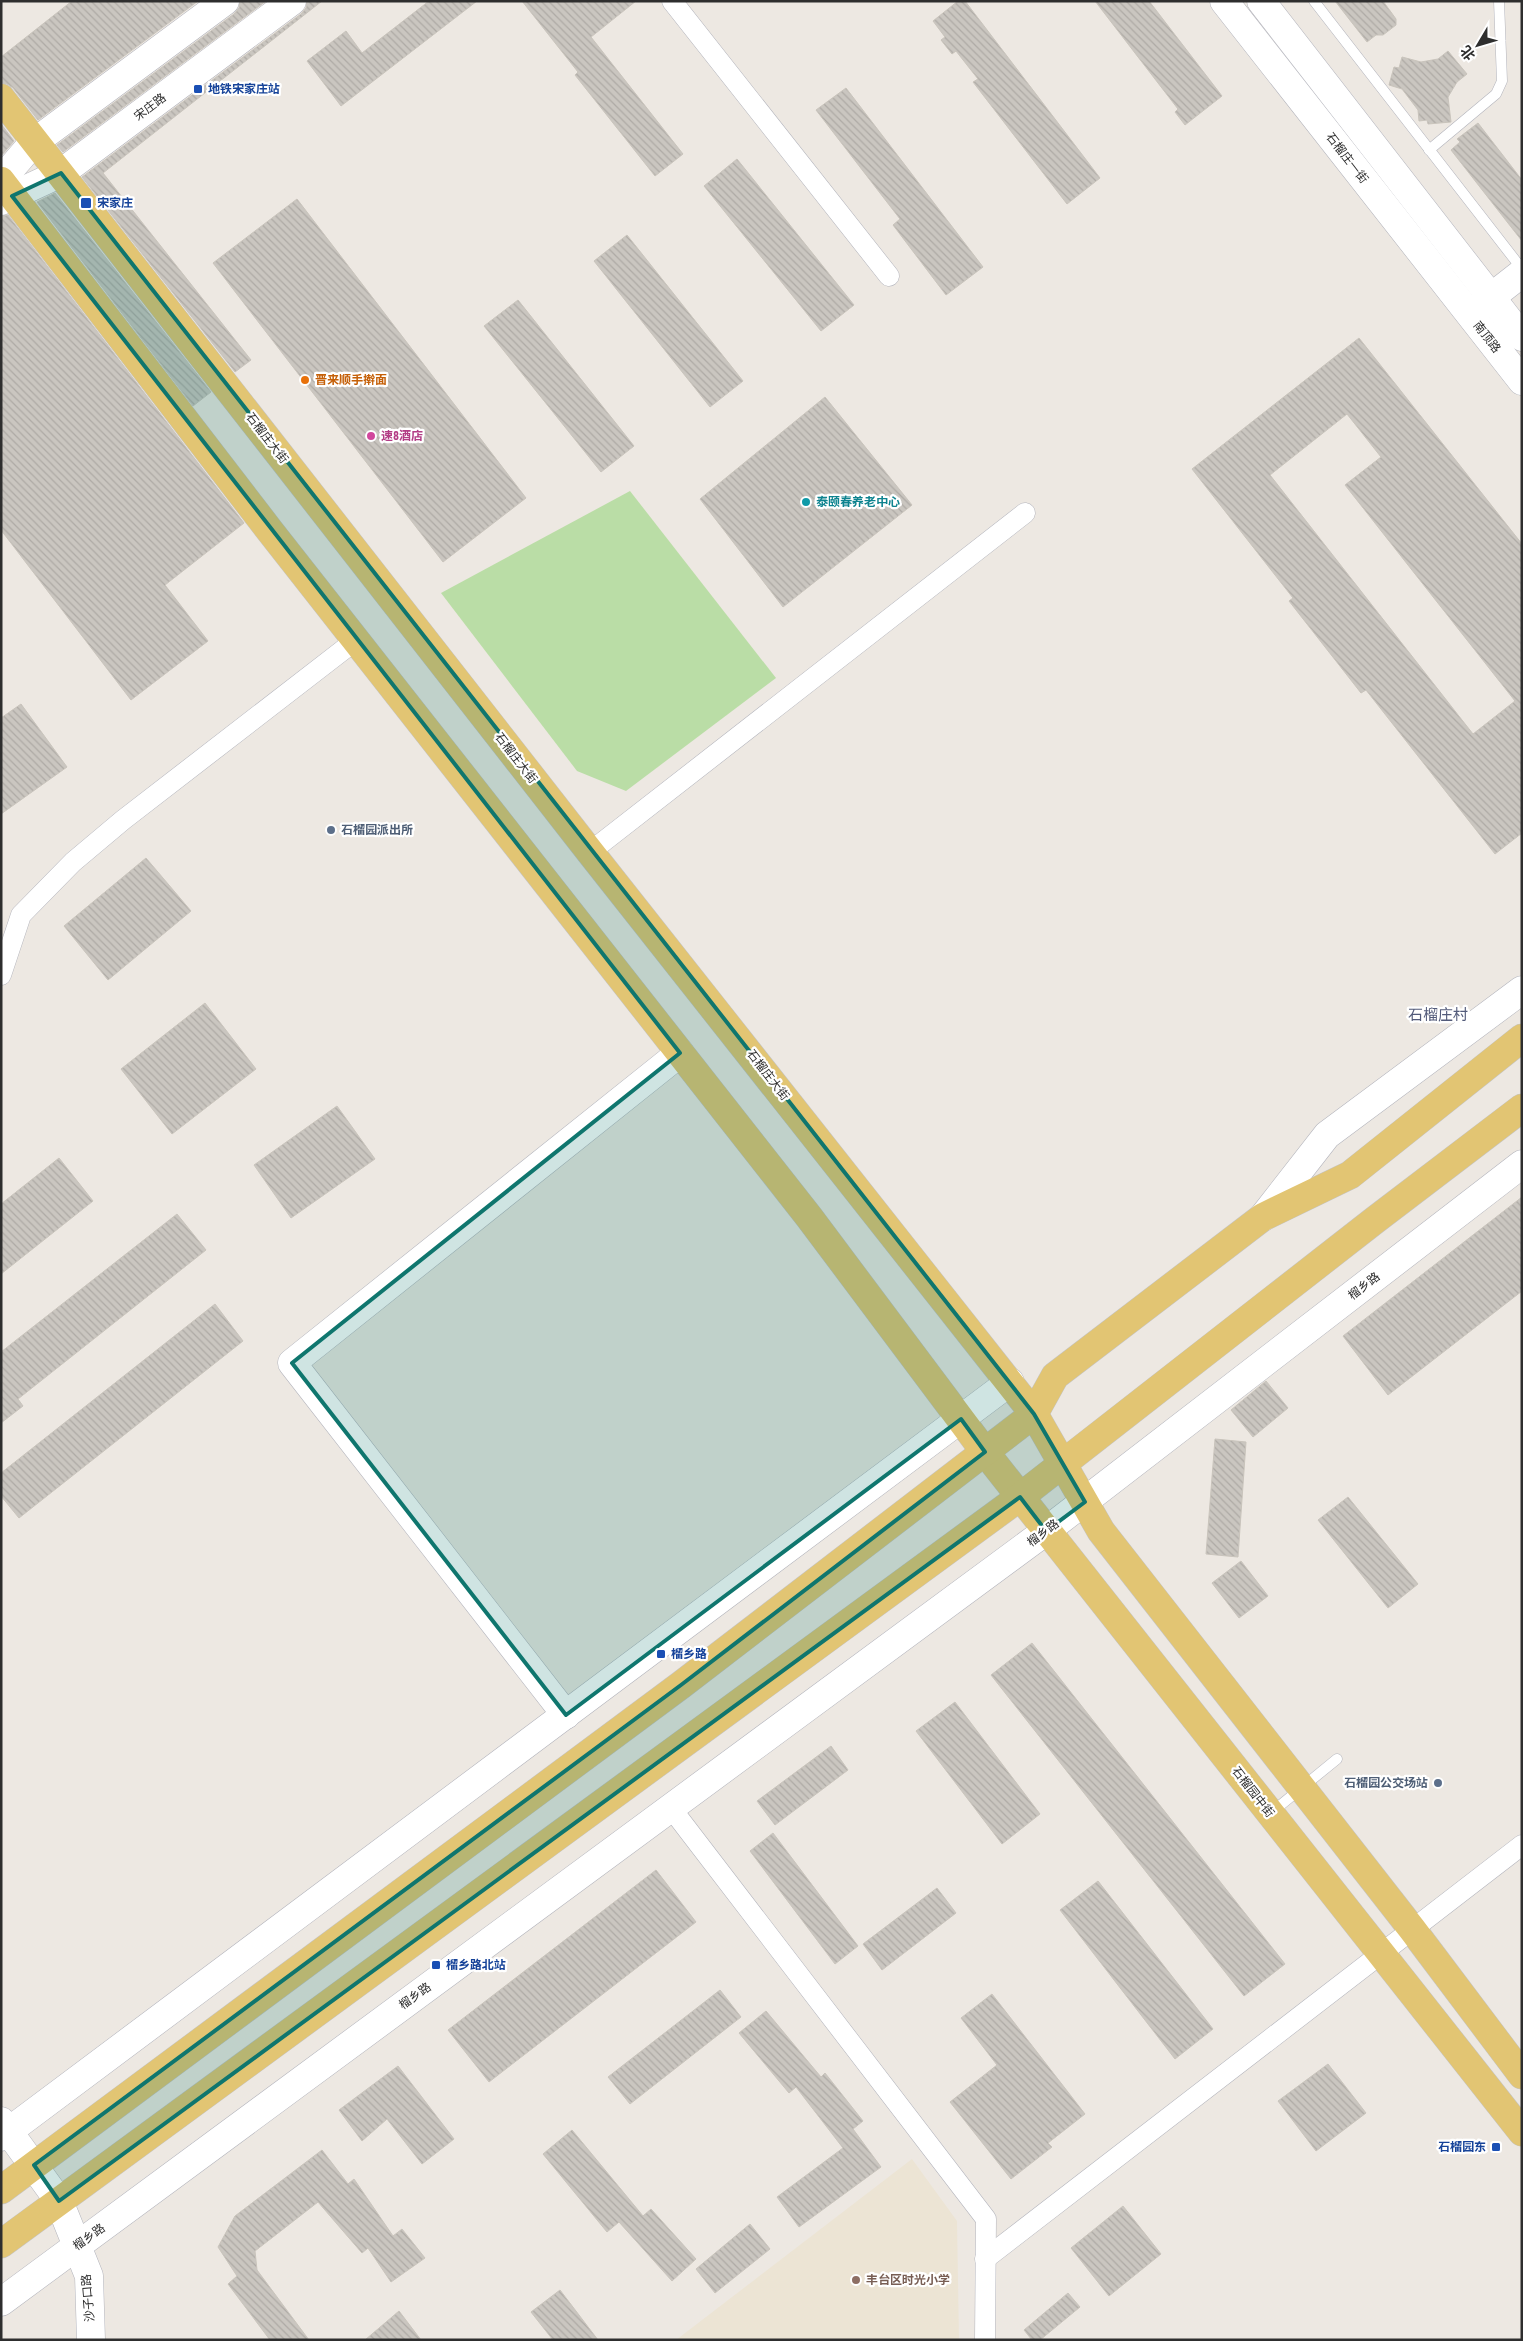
<svg xmlns="http://www.w3.org/2000/svg" width="1523" height="2341" viewBox="0 0 1523 2341" font-family="'Roboto Condensed','Noto Sans SC',sans-serif">
  <style>
    .education { fill: #ece4d4 }
    .grass { fill: #badda6 }
    .building { fill: url(#building-back-hatch); stroke: #c9c4bc; fill-rule: evenodd }
    .lines { fill: none; stroke-linecap: round; stroke-linejoin: round }
    .lane-casing { stroke: #b3b4bc; stroke-width: 11 }
    .street-casing { stroke: #b3b4bc; stroke-width: 21 }
    .secondary-casing { stroke: #b3b4bc; stroke-width: 29 }
    .primary-casing { stroke: #c4c4c4; stroke-width: 29 }
    .lane { stroke: #fff; stroke-width: 10 }
    .street { stroke: #fff; stroke-width: 20 }
    .secondary { stroke: #fff; stroke-width: 28 }
    .primary { stroke: #e2c573; stroke-width: 28 }
    .marked { fill: #0f766e; fill-opacity: 0.2; stroke: #0f766e; stroke-width: 4; stroke-linejoin: round }
    .transit-dot { fill: #1a4fb4; stroke: #fff; stroke-width: 2 }
    .food-dot { fill: #e8710a; stroke: #fff; stroke-width: 2 }
    .hotel-dot { fill: #d1479c; stroke: #fff; stroke-width: 2 }
    .culture-dot { fill: #0f9aa8; stroke: #fff; stroke-width: 2 }
    .service-dot { fill: #5c6f8a; stroke: #fff; stroke-width: 2 }
    .education-dot { fill: #8d6e63; stroke: #fff; stroke-width: 2 }
    .labels { text-anchor: middle; dominant-baseline: central; stroke-width: 4.5; stroke-linejoin: round; paint-order: stroke }
    .transit-label { font-size: 12px; font-weight: bold; fill: #164399; stroke: #fff; text-anchor: start }
    .street-label { font-size: 12px; fill: #2e2e2e; stroke: #fff }
    .food-label { font-size: 12px; font-weight: bold; fill: #c56008; stroke: #fff; text-anchor: start }
    .hotel-label { font-size: 12px; font-weight: bold; fill: #b23c85; stroke: #fff; text-anchor: start }
    .culture-label { font-size: 12px; font-weight: bold; fill: #0d838f; stroke: #fff; text-anchor: start }
    .service-label { font-size: 12px; font-weight: bold; fill: #4e5e75; stroke: #fff; text-anchor: start }
    .education-label { font-size: 12px; font-weight: bold; fill: #785e54; stroke: #fff; text-anchor: start }
    .quarter-label { font-size: 15px; fill: #535b7a; stroke: #fff }
  </style>
  <defs>
    <pattern id="building-back-hatch" width="6" height="6" patternUnits="userSpaceOnUse" patternTransform="scale(1.25)"><rect width="6" height="6" fill="#cac6c0"/><path d="M-1 5l2 2M0 0l6 6M5-1l2 2" fill="none" stroke="#aeaaa5"/></pattern>
  </defs>
  <rect width="100%" height="100%" fill="#ede8e2"/>
  <path class="education" d="M912,2159L957,2221L959,2340H676Z"/>
  <path class="grass" d="M630,491L776,678L626,791L577,771L441,593Z"/>
  <g class="building">
    <path d="M72,1H198L38,120L13,88L7,84L1,83V57Z"/>
    <path d="M240,1H266L63,152L57,145L234,14L239,8Z"/>
    <path d="M307,1H322L103,173L251,360L235,372L82,177L301,14L306,8Z"/>
    <path d="M429,1H477L341,106L307,61L346,31L362,53Z"/>
    <path d="M522,1H636L591,37L683,154L655,176L575,75L578,72Z"/>
    <path d="M958,1H965L1100,178L1067,204L973,82L978,79L956,51L952,54L941,40L945,37L933,21Z"/>
    <path d="M1095,1H1149L1222,96L1185,125L1175,112L1178,109Z"/>
    <path d="M1335,1H1383L1396,19V25L1383,35H1376L1367,42Z"/>
    <path d="M1448,51L1467,74L1457,82L1448,97L1451,122L1428,124L1427,120L1419,121L1418,110L1402,89L1389,85L1394,67L1399,68L1402,57L1421,62L1438,59Z"/>
    <path d="M846,88L983,267L946,295L893,225L900,219L816,110Z"/>
    <path d="M1478,123L1522,180V241L1451,150L1460,142L1457,139Z"/>
    <path d="M1,124L14,141L1,156Z"/>
    <path d="M737,159L854,305L821,331L704,186Z"/>
    <path d="M55,193L211,392L193,406L37,202Z"/>
    <path d="M297,199L526,498L443,562L213,263Z"/>
    <path d="M8,215L244,523L165,585L208,641L131,700L1,530V216Z"/>
    <path d="M627,235L743,381L710,407L594,261Z"/>
    <path d="M518,300L634,446L601,472L484,326Z"/>
    <path d="M1359,338L1522,544V833L1495,854L1366,690L1361,693L1289,601L1293,598L1192,469ZM1347,414L1381,457L1345,485L1515,701L1473,734L1270,475Z"/>
    <path d="M825,397L912,505L783,607L700,499Z"/>
    <path d="M21,704L67,767L1,814V718Z"/>
    <path d="M146,858L191,911L108,980L64,926Z"/>
    <path d="M205,1003L256,1069L172,1134L121,1069Z"/>
    <path d="M337,1106L375,1159L291,1218L254,1165Z"/>
    <path d="M59,1158L93,1201L1,1274V1204Z"/>
    <path d="M1522,1197V1291L1388,1395L1343,1336Z"/>
    <path d="M177,1214L206,1250L18,1399L23,1406L1,1423V1352Z"/>
    <path d="M215,1304L243,1341L19,1518L1,1496V1473Z"/>
    <path d="M1266,1381L1288,1408L1253,1437L1231,1410Z"/>
    <path d="M1215,1439L1246,1442L1238,1557L1206,1554Z"/>
    <path d="M1348,1497L1418,1584L1388,1608L1318,1520Z"/>
    <path d="M1241,1561L1268,1596L1239,1618L1212,1583Z"/>
    <path d="M1032,1643L1285,1964L1244,1996L991,1675Z"/>
    <path d="M955,1702L1040,1814L1002,1844L916,1731Z"/>
    <path d="M831,1746L848,1770L775,1825L757,1801Z"/>
    <path d="M773,1833L858,1946L835,1964L750,1851Z"/>
    <path d="M656,1870L696,1922L489,2082L448,2030Z"/>
    <path d="M1098,1881L1213,2029L1175,2059L1060,1910Z"/>
    <path d="M937,1888L956,1913L882,1970L863,1944Z"/>
    <path d="M720,1990L741,2017L630,2104L608,2077Z"/>
    <path d="M992,1994L1085,2114L1048,2143L1052,2147L1011,2179L950,2102L997,2065L961,2018Z"/>
    <path d="M766,2011L821,2077L825,2073L863,2121L853,2129L881,2167L799,2227L777,2197L843,2148L796,2087L789,2093L739,2033Z"/>
    <path d="M1328,2064L1366,2113L1316,2151L1278,2101Z"/>
    <path d="M398,2066L454,2139L422,2164L387,2119L362,2141L339,2110Z"/>
    <path d="M572,2130L643,2216L651,2209L696,2259L672,2281L619,2222L607,2232L543,2154Z"/>
    <path d="M322,2150L348,2184L354,2179L393,2236L402,2229L425,2258L391,2282L368,2248L362,2253L318,2202L255,2251L257,2270L309,2340H270L228,2284L237,2276L218,2247L235,2216Z"/>
    <path d="M1123,2206L1161,2254L1109,2296L1071,2248Z"/>
    <path d="M750,2224L770,2249L715,2293L696,2269Z"/>
    <path d="M560,2290L598,2340H553L531,2312Z"/>
    <path d="M1068,2293L1080,2307L1040,2340H1032L1024,2330Z"/>
    <path d="M399,2311L421,2340H365Z"/>
  </g>
  <g class="lines">
    <defs>
      <g id="lane">
        <path d="M1314,1L1522,269"/>
        <path d="M1429,150L1496,94L1502,81L1499,1"/>
        <path d="M1272,1812L1337,1759"/>
      </g>
      <g id="street">
        <path d="M672,1L889,276"/>
        <path d="M590,852L1025,513"/>
        <path d="M1,975L21,915L73,862L123,820L356,640"/>
        <path d="M671,1808L986,2219L985,2340"/>
        <path d="M985,2259L1522,1845"/>
      </g>
      <g id="secondary">
        <path d="M1224,1L1522,381"/>
        <path d="M1261,1L1522,337"/>
        <path d="M1,180L32,144L225,1"/>
        <path d="M1,201L61,173L292,1"/>
        <path d="M1476,309L1522,273"/>
        <path d="M1263,1217L1327,1135L1522,990"/>
        <path d="M566,1715L292,1363L680,1053"/>
        <path d="M1,2121L59,2201L89,2276L91,2340"/>
        <path d="M1,2137L1010,1382"/>
        <path d="M1,2302L1046,1531L1522,1164"/>
      </g>
      <g id="primary">
        <path d="M1,98L590,852L1034,1414L1101,1531L1412,1929L1522,2075"/>
        <path d="M1,181L270,531L809,1217L985,1452L1522,2132"/>
        <path d="M1,2190L681,1685L1034,1414L1055,1376L1263,1217L1350,1175L1522,1038"/>
        <path d="M1,2244L1020,1497L1375,1220L1522,1108"/>
      </g>
    </defs>
    <use href="#lane" class="lane-casing"/>
    <use href="#street" class="street-casing"/>
    <use href="#secondary" class="secondary-casing"/>
    <use href="#primary" class="primary-casing"/>
    <use href="#lane" class="lane"/>
    <use href="#street" class="street"/>
    <use href="#secondary" class="secondary"/>
    <use href="#primary" class="primary"/>
  </g>
  <path class="marked" d="M61,173L1034,1414L1085,1502L1046,1531L1020,1497L59,2201L34,2165L681,1685L985,1452L961,1419L566,1715L292,1363L680,1053L12,196Z"/>
  <g class="transit-dot">
    <rect x="193" y="84" width="10" height="10" rx="2.5"/>
    <rect x="80" y="197" width="12" height="12" rx="2.5"/>
    <rect x="656" y="1649" width="10" height="10" rx="2.5"/>
    <rect x="431" y="1960" width="10" height="10" rx="2.5"/>
    <rect x="1491" y="2142" width="10" height="10" rx="2.5"/>
  </g>
  <circle class="food-dot" cx="305" cy="380" r="5"/>
  <circle class="hotel-dot" cx="371" cy="436" r="5"/>
  <circle class="culture-dot" cx="806" cy="502" r="5"/>
  <g class="service-dot">
    <circle cx="331" cy="830" r="5"/>
    <circle cx="1438" cy="1783" r="5"/>
  </g>
  <circle class="education-dot" cx="856" cy="2280" r="5"/>
  <g class="labels">
    <g class="transit-label">
      <text x="208" y="89">地铁宋家庄站</text>
      <text x="97" y="203">宋家庄</text>
      <text x="671" y="1654">榴乡路</text>
      <text x="446" y="1965">榴乡路北站</text>
      <text x="1486" y="2147" text-anchor="end">石榴园东</text>
    </g>
    <g class="street-label">
      <text transform="translate(150 107) rotate(-37)">宋庄路</text>
      <text transform="translate(1347 158) rotate(52)">石榴庄一街</text>
      <text transform="translate(1487 337) rotate(52)">南顶路</text>
      <text transform="translate(267 438) rotate(52)">石榴庄大街</text>
      <text transform="translate(516 758) rotate(52)">石榴庄大街</text>
      <text transform="translate(768 1075) rotate(52)">石榴庄大街</text>
      <text transform="translate(1364 1286) rotate(-38)">榴乡路</text>
      <text transform="translate(1043 1533) rotate(-37)">榴乡路</text>
      <text transform="translate(1253 1792) rotate(52)">石榴园中街</text>
      <text transform="translate(415 1996) rotate(-36)">榴乡路</text>
      <text transform="translate(89 2237) rotate(-36)">榴乡路</text>
      <text transform="translate(88 2298) rotate(-95)">沙子口路</text>
    </g>
    <g class="food-label">
      <text x="315" y="380">晋来顺手擀面</text>
    </g>
    <g class="hotel-label">
      <text x="381" y="436">速8酒店</text>
    </g>
    <g class="culture-label">
      <text x="816" y="502">泰颐春养老中心</text>
    </g>
    <g class="service-label">
      <text x="341" y="830">石榴园派出所</text>
      <text x="1428" y="1783" text-anchor="end">石榴园公交场站</text>
    </g>
    <g class="education-label">
      <text x="866" y="2280">丰台区时光小学</text>
    </g>
    <g class="quarter-label">
      <text x="1438" y="1015">石榴庄村</text>
    </g>
  </g>
  <rect width="1523" height="2341" fill="none" stroke="#2e2e2e" stroke-width="5"/>
  <g transform="translate(1478 45) rotate(232)" stroke="#ffffff" stroke-width="4" paint-order="stroke">
  <path d="M0-4L9 19L0 12L-9 19Z" fill="#2e2e2e"/>
  <text y="-8" font-size="14" font-weight="bold" text-anchor="middle" fill="#2e2e2e">北</text>
  </g>
</svg>
